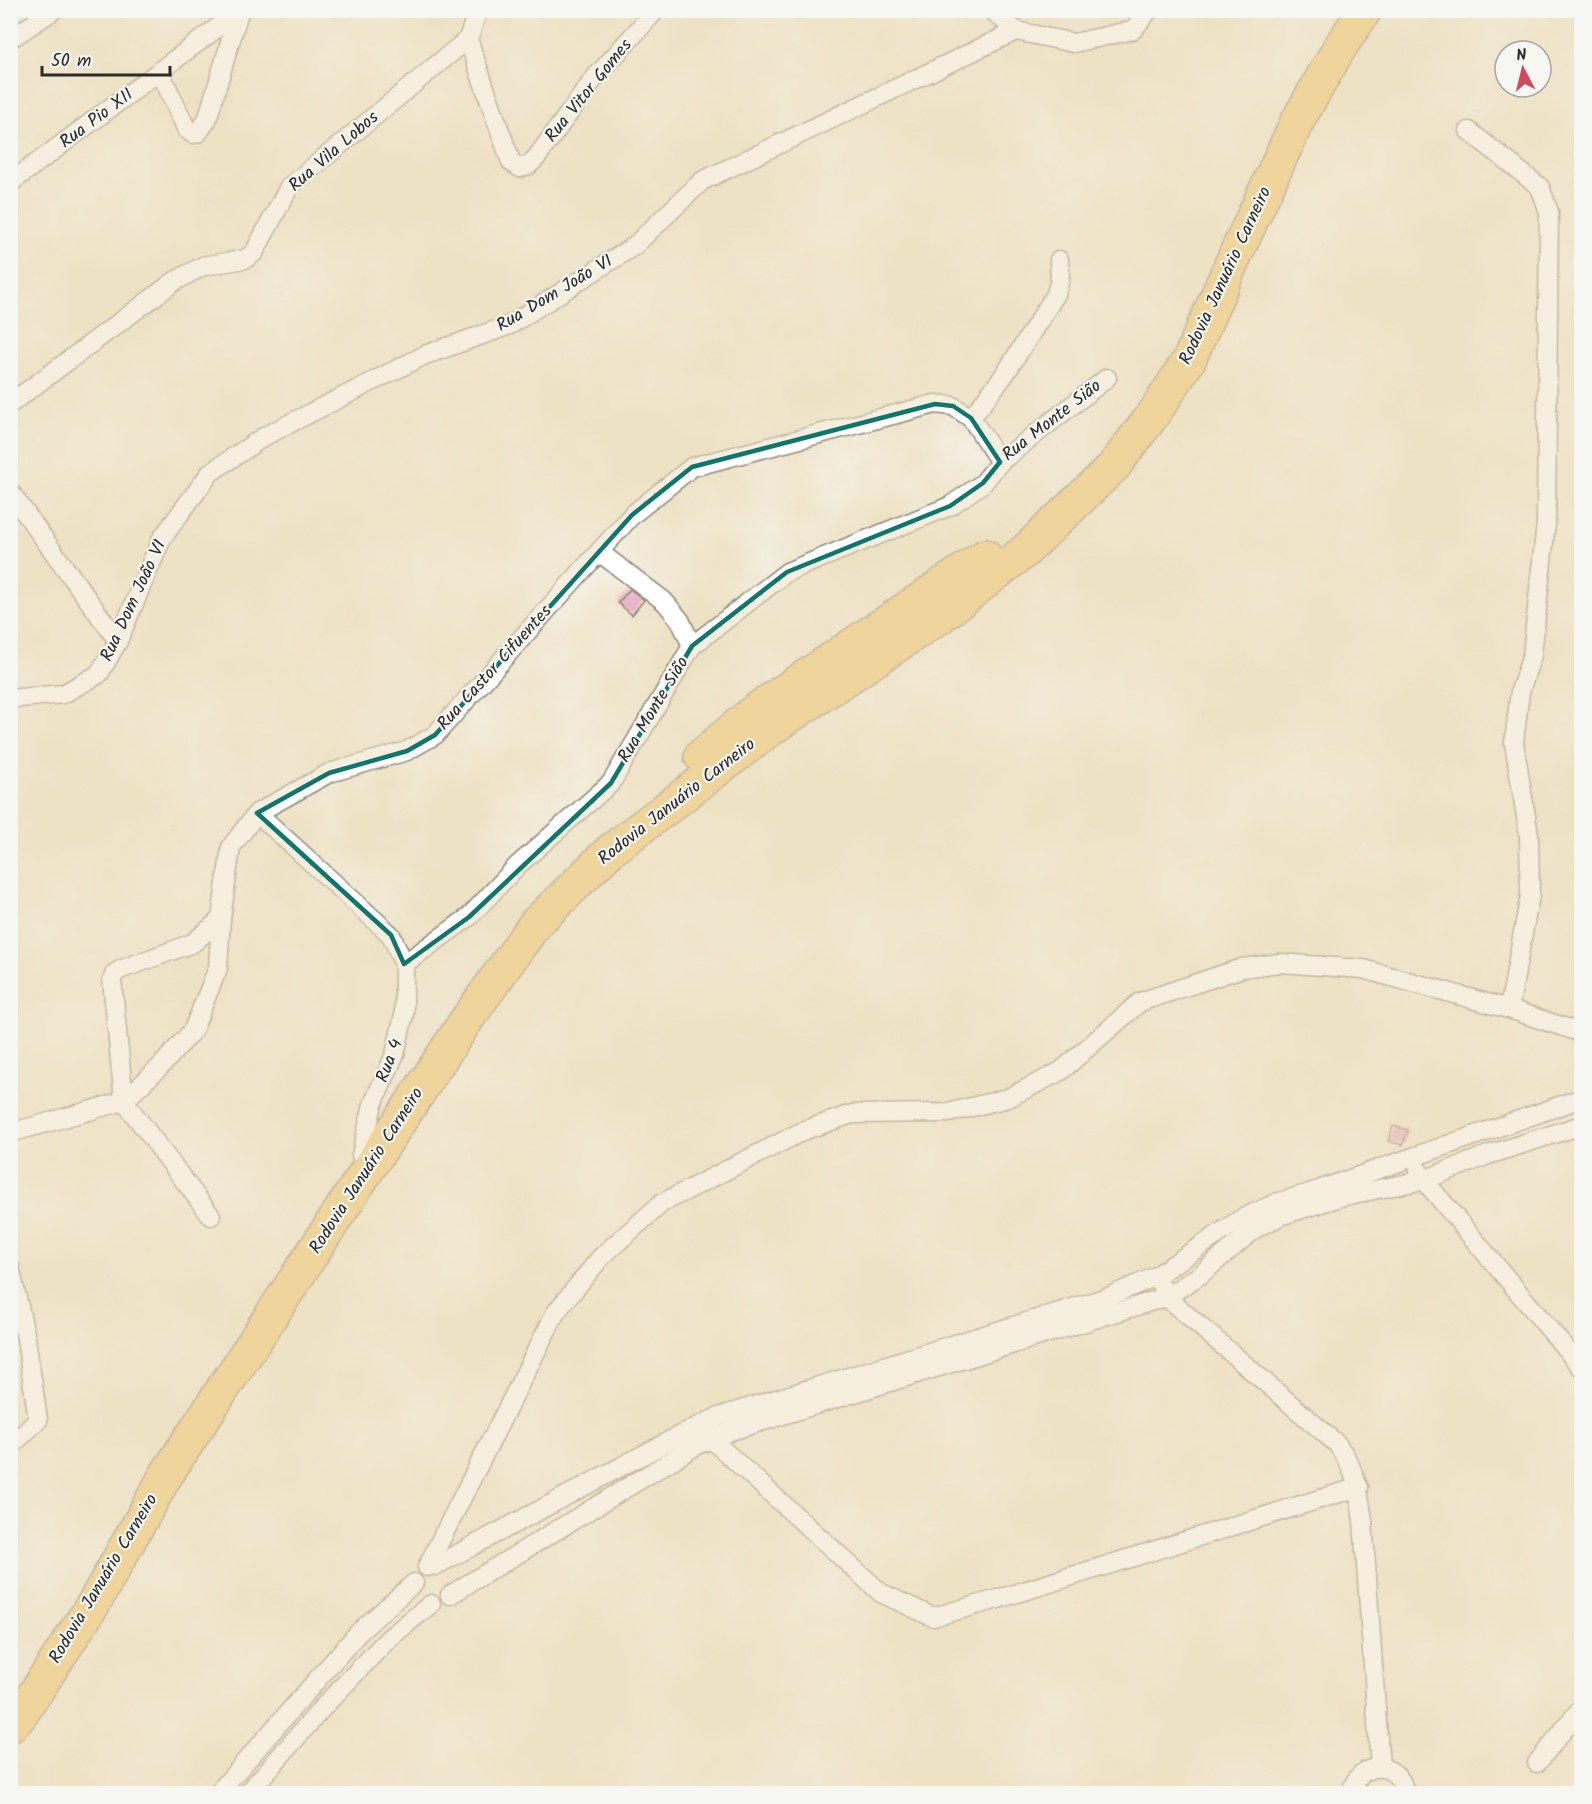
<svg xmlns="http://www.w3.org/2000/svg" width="1592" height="1804" viewBox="0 0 1592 1804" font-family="Kalam,sans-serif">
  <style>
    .building { fill: #e399b6 }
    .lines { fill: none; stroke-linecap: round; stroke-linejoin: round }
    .street-casing { stroke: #8c8678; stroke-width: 21 }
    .highway-casing { stroke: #8c8678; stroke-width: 36 }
    .street { stroke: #fff; stroke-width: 18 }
    .highway { stroke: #f0c369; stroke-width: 33 }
    .marked { fill: none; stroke: #0f766e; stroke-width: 4.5; stroke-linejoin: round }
    .labels { text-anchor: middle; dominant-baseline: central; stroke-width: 4.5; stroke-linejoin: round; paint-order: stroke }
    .street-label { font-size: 18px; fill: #2b2b2b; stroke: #f6f6f2 }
  </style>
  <rect width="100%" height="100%" fill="#f6f6f2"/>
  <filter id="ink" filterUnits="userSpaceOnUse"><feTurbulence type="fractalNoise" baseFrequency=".0167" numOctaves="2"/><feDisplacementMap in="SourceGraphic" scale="12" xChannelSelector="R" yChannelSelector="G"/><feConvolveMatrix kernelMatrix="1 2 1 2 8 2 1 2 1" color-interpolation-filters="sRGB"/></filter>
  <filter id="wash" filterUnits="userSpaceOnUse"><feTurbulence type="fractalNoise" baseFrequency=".008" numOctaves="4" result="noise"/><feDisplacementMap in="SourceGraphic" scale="24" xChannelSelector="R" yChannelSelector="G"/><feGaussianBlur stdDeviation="1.35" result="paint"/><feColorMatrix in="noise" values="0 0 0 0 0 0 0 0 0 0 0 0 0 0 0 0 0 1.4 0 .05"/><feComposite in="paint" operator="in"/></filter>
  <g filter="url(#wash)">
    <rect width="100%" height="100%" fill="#eee2c5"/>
    <g id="blocks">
      <g class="building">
        <path d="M630,589L644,600L632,615L618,603Z"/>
        <path d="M1393,1126L1408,1130L1403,1145L1388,1141Z"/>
      </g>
    </g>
  </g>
  <g filter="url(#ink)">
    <use href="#blocks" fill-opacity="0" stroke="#8c8678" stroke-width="1.5"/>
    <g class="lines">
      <defs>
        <g id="street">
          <path d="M992,10L1016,31"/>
          <path d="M10,39L54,10"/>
          <path d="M468,39L511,162L520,168L529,165L537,157L593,80L656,10"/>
          <path d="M160,72L187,130L193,134L198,133L207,120L239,12"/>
          <path d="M1469,131L1540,187L1549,212L1546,523L1532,655L1520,691L1514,743L1529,835L1530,895L1509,1009"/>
          <path d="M10,183L241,10"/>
          <path d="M10,404L175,281L203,266L245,259L254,253L289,187L468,39L478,10"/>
          <path d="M971,418L1005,374L1056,294L1060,279L1059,260"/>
          <path d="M10,492L118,641"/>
          <path d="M599,552L664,601L680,620L692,646"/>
          <path d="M10,699L63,694L99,674L118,641L162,538L211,472L265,436L425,355L510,325L634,246L702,181L1016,31L1074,43L1133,30L1149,10"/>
          <path d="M257,813L391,935L404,964V1015L395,1054L373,1104L361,1155"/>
          <path d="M404,964L469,917L518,865L611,783L692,646L787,572L950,506L983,483L1000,462L1107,378"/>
          <path d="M10,1133L124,1101L163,1064L193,1030L218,968L221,919L231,847L257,813L329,773L407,751L435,735L632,515L692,467L935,404L953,406L971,418L1000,462"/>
          <path d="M1419,1171L1424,1180L1582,1368"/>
          <path d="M211,1216L124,1101L112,980L115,973L122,969L193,943L221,919"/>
          <path d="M10,1267L26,1338L38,1420L10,1447"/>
          <path d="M1162,1288L1166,1297L1337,1444C1356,1469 1359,1491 1363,1521L1380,1767"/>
          <path d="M710,1430L711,1439L881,1593L933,1617L998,1599L1359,1487"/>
          <path d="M435,1566L684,1433L718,1417L1108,1297L1156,1276L1241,1219L1276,1203L1310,1193L1582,1098"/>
          <path d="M427,1567L556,1312L602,1256L662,1203L805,1130L852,1114L948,1113L1008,1098L1061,1071L1140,1002L1242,968L1280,963L1363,969L1509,1009L1582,1033"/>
          <path d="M450,1595L697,1445L731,1431L1166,1297L1200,1275L1256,1228L1283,1215L1344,1196L1424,1180L1488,1155L1582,1125"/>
          <path d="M1537,1763L1582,1707"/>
          <path d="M217,1794L358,1633L414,1583"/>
          <path d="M247,1794L325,1705L388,1639L431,1604"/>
          <path d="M1351,1794C1357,1759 1400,1759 1405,1794"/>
        </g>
        <g id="highway">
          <path d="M701,756L757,709L985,556"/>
          <path d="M10,1726L20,1716L94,1603L166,1475L463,1025L535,924L610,851L775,726L940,617L1025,551L1114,466L1155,412L1189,360L1229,269L1297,122L1340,47L1365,10"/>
        </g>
      </defs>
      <use href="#street" class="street-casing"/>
      <use href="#highway" class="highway-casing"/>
      <use href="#street" class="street"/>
      <use href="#highway" class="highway"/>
    </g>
  </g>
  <path d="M0 0H1592V1804H0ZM935,404L953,406L971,418L1000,462L983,483L950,506L787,572L692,646L611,783L469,917L404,964L391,935L257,813L329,773L407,751L435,735L632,515L692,467Z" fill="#eee2c5" fill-opacity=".55" fill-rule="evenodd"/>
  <path class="marked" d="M935,404L953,406L971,418L1000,462L983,483L950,506L787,572L692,646L611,783L469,917L404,964L391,935L257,813L329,773L407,751L435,735L632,515L692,467Z"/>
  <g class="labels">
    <g class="street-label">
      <text transform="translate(589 91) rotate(-51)">Rua Vitor Gomes</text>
      <text transform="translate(97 119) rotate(-37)">Rua Pio XII</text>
      <text transform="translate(334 152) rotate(-41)">Rua Vila Lobos</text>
      <text transform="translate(1226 276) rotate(-65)">Rodovia Januário Carneiro</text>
      <text transform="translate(555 294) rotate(-31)">Rua Dom João VI</text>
      <text transform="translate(1052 421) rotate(-38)">Rua Monte Sião</text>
      <text transform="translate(134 601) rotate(-65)">Rua Dom João VI</text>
      <text transform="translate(495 668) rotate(-48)">Rua Castor Cifuentes</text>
      <text transform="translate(654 710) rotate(-59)">Rua Monte Sião</text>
      <text transform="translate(677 802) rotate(-38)">Rodovia Januário Carneiro</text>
      <text transform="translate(390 1061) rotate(-70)">Rua 4</text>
      <text transform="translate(367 1171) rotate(-57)">Rodovia Januário Carneiro</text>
      <text transform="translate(104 1579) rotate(-59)">Rodovia Januário Carneiro</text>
    </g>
  </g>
  <rect width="1592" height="1804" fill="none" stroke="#f6f6f2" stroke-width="36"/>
  <g transform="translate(1523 69) rotate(353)"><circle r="28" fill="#f6f6f2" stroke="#a5a5a2" stroke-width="1.5"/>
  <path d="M0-4.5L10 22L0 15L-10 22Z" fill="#d1495b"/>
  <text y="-9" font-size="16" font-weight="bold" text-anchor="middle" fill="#2b2b2b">N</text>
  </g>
  <path d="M42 66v9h128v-9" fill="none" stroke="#2b2b2b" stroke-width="3"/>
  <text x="51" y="66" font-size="18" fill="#2b2b2b" stroke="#f6f6f2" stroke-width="4.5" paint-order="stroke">50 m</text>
</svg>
